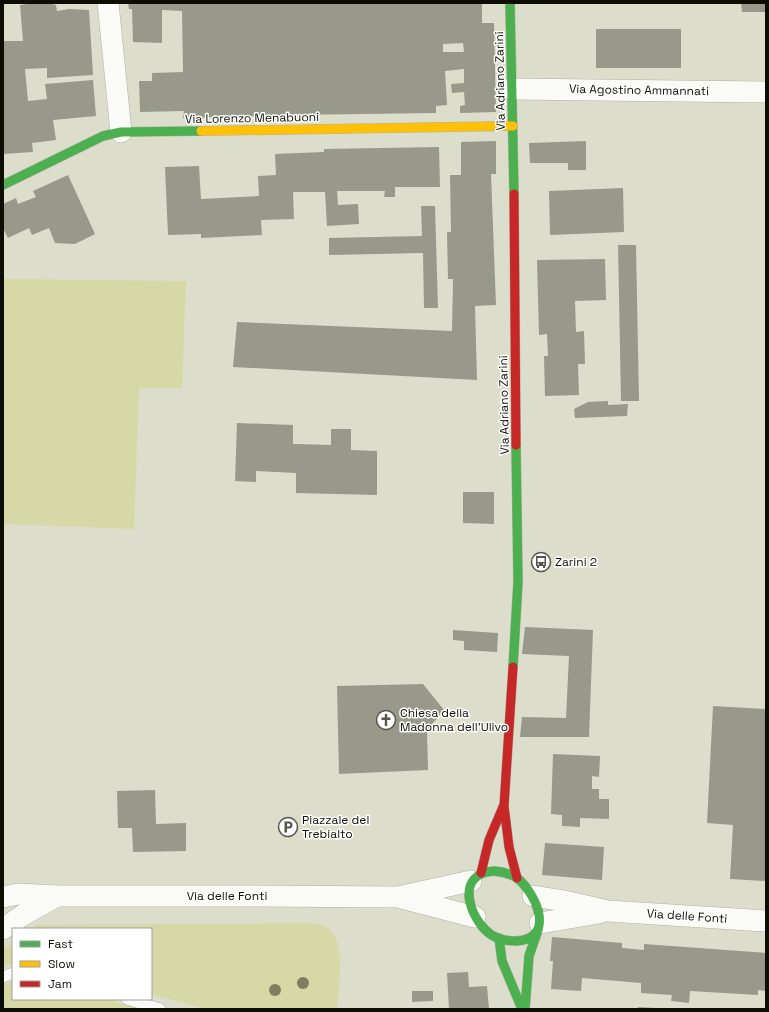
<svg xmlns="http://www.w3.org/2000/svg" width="769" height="1012" viewBox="0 0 769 1012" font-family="'Space Grotesk',sans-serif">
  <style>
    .green { fill: #d6d8a6 }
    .building { fill: #99998b; fill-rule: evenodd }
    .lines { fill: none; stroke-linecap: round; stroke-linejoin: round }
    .lane-casing { stroke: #b0b0a2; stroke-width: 12 }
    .street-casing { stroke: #b0b0a2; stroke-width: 22 }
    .fast-casing { stroke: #b0b0a2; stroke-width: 10 }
    .slow-casing { stroke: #b0b0a2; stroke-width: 10 }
    .jam-casing { stroke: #b0b0a2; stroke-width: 10 }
    .lane { stroke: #fafaf7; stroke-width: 11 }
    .street { stroke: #fafaf7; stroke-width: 21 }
    .fast { stroke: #4caf50; stroke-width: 9 }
    .slow { stroke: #ffc107; stroke-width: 9 }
    .jam { stroke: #c62828; stroke-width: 9 }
    .tree { fill: #7e7f60 }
    .labels { text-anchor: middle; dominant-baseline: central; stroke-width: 3; stroke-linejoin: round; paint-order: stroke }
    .street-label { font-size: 12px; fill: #0d0e03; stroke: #fff }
    .poi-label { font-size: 12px; fill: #0d0e03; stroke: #fff; text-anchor: start }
  </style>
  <rect width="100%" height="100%" fill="#dcddca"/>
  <g class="green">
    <path d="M3,279L186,281L182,388H139L134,529L3,524Z"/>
    <path d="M310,923C316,924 323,925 328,928C347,942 338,988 337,1009H204L151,994V929H31L36,925Z"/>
    <path d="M13,943V964L3,967V950Z"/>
    <path d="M13,981V999H107L139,1009H3V985Z"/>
  </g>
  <g class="building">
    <path d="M34,3H48L56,5L57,11L69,9L89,10L93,75L47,78V68L25,69L28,101L47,99L45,84L93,80L96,116L53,120L56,140L32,143L33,152L3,154V41H23L20,5Z"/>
    <path d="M128,3H482V23H494L496,112L460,113V106L465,105L464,92L452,93L451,84L464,83V69L445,71L447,105L436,106V113L290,115L183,118L184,111L140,112L139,81H152V73L183,72L182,11L162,10V43L133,42L132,9H129ZM463,43L464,52H443V44Z"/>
    <path d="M741,3H766V12H742Z"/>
    <rect x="596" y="29" width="85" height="39"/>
    <path d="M496,141V174H491L496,305L475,306L477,380L233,367L237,322L452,331L453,279H448L447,232H451L450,175H461V142Z"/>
    <path d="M586,141V170H568V163H530L529,143Z"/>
    <path d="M439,147L440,187H395V197H384L385,191H337L338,205L358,204L359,224L327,226L325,192H293L294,219L261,220L262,235L201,238V234L168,235L165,167L199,166L201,199L259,196L258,176L276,175L275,154L324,152V149Z"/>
    <path d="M68,175L95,234L75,244L55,243L49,228L32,235L29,228L8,238L3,228V204L16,198L18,204L36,197L33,191Z"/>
    <path d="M623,188L624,232L550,235L549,191Z"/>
    <path d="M421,206H435L438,308H424L423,253L329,255V238L422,236Z"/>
    <path d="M618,245H636L639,401H621Z"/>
    <path d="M605,259L606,300L575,301L576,332L584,331L585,364H578L579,395L545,396L544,356H548L547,334L539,335L537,260Z"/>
    <path d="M608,401V405L628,404L627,416L575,418L574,409L588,402Z"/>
    <path d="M237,423L293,425V444H297L331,445V429H351V450L377,451V495L296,493V473L256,471V482L235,481Z"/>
    <path d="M463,492H494V524L463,523Z"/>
    <path d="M525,627L593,630L589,737H520L522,717L566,718L569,656L522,654Z"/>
    <path d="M453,630L498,633L497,652L464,650V641L453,640Z"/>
    <path d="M423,684L444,710L427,730L428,770L339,774L337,686Z"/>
    <path d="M713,706L766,709V881L730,879L733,825L707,823Z"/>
    <path d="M553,754L600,756L599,777L592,776V789H599V799H609V819L580,818V827L562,826V815L551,814Z"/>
    <path d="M155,790L156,824L186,823V851L133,852L132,828H118L117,791Z"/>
    <path d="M545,843L604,847L602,880L542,875Z"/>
    <path d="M552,937L622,943V948L644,950V944L766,953V991L758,990V995L690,991L689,1003L671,1001L672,995L641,993V983L582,978L581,991L551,989L553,961H550Z"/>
    <path d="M468,972L469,987L487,986L489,1009H449L447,973Z"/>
    <path d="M412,991H433V1001L412,1002Z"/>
    <path d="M638,1007L656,1008V1009H638Z"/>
  </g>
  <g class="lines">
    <defs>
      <g id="lane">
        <path d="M3,977L13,973"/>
        <path d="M127,999L160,1009"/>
      </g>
      <g id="street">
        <path d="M108,3L121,132"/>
        <path d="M512,89L766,92"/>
        <path d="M533,896L564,901L608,911L766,921"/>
        <path d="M3,897L18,894L57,896H244L398,897L471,881"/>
        <path d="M402,898L475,917"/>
        <path d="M540,923L599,913"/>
        <path d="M3,929L23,915L57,896"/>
      </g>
      <g id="fast">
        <path d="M510,3L514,194"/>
        <path d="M3,185L103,136L121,132L201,131"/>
        <path d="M513,667L518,582L516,445"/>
        <path d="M494,871C502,872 510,873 517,878C537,894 556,939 516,941C507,941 497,939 490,934C468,917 455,873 494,871Z"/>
        <path d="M499,938L502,961L522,1009"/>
        <path d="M525,1009L529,956L538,930"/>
      </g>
      <path id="slow" d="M201,131L513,126"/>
      <g id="jam">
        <path d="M514,194L516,445"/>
        <path d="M513,667L504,806L509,847L517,878"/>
        <path d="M481,873L489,840L503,807"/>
      </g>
    </defs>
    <use href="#lane" class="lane-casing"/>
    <use href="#street" class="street-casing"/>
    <use href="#fast" class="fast-casing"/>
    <use href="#slow" class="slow-casing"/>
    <use href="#jam" class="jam-casing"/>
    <use href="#lane" class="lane"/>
    <use href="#street" class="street"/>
    <use href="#fast" class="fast"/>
    <use href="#slow" class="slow"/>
    <use href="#jam" class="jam"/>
  </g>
  <g class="tree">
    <circle cx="303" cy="983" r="6"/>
    <circle cx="275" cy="990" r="6"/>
  </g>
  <defs>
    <symbol id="bus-ring" viewBox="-11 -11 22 22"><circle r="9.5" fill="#fff" stroke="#555649" stroke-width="1.5"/><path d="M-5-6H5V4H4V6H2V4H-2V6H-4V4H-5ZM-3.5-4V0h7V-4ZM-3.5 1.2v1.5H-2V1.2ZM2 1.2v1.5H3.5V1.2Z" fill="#555649"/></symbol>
    <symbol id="church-ring" viewBox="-11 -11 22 22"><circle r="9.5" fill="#fff" stroke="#555649" stroke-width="1.5"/><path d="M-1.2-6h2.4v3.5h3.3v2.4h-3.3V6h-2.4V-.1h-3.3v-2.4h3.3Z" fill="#555649"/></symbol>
    <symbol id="parking-ring" viewBox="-11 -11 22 22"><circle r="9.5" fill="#fff" stroke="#555649" stroke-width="1.5"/><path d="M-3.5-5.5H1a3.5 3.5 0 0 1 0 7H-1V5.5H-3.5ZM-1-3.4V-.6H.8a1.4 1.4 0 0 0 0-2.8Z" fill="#555649"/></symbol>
  </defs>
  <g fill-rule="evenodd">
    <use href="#bus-ring" x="530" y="551" width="22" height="22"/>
    <use href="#church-ring" x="375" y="709" width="22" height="22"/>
    <use href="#parking-ring" x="277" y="816" width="22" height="22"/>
  </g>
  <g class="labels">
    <g class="street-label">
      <text transform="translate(500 81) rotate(-91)">Via Adriano Zarini</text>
      <text transform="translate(639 90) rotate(1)">Via Agostino Ammannati</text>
      <text transform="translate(252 118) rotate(-1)">Via Lorenzo Menabuoni</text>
      <text transform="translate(504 405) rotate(-91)">Via Adriano Zarini</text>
      <text x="227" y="896">Via delle Fonti</text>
      <text transform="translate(687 916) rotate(4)">Via delle Fonti</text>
    </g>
    <g class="poi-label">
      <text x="555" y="562">Zarini 2</text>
      <text x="400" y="713">Chiesa della<tspan x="400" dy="14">Madonna dell'Ulivo</tspan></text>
      <text x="302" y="820">Piazzale del<tspan x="302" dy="14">Trebialto</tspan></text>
    </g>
  </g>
  <rect width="769" height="1012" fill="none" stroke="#0d0e03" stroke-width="8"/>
  <rect x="12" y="928" width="140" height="72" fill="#ffffff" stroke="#9e9f9a"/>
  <rect x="20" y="941" width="20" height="6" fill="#4caf50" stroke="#9e9f9a"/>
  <text x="48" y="948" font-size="12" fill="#0d0e03">Fast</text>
  <rect x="20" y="961" width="20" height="6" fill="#ffc107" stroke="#9e9f9a"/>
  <text x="48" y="968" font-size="12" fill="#0d0e03">Slow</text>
  <rect x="20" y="981" width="20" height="6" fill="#c62828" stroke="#9e9f9a"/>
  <text x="48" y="988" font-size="12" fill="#0d0e03">Jam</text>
</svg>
